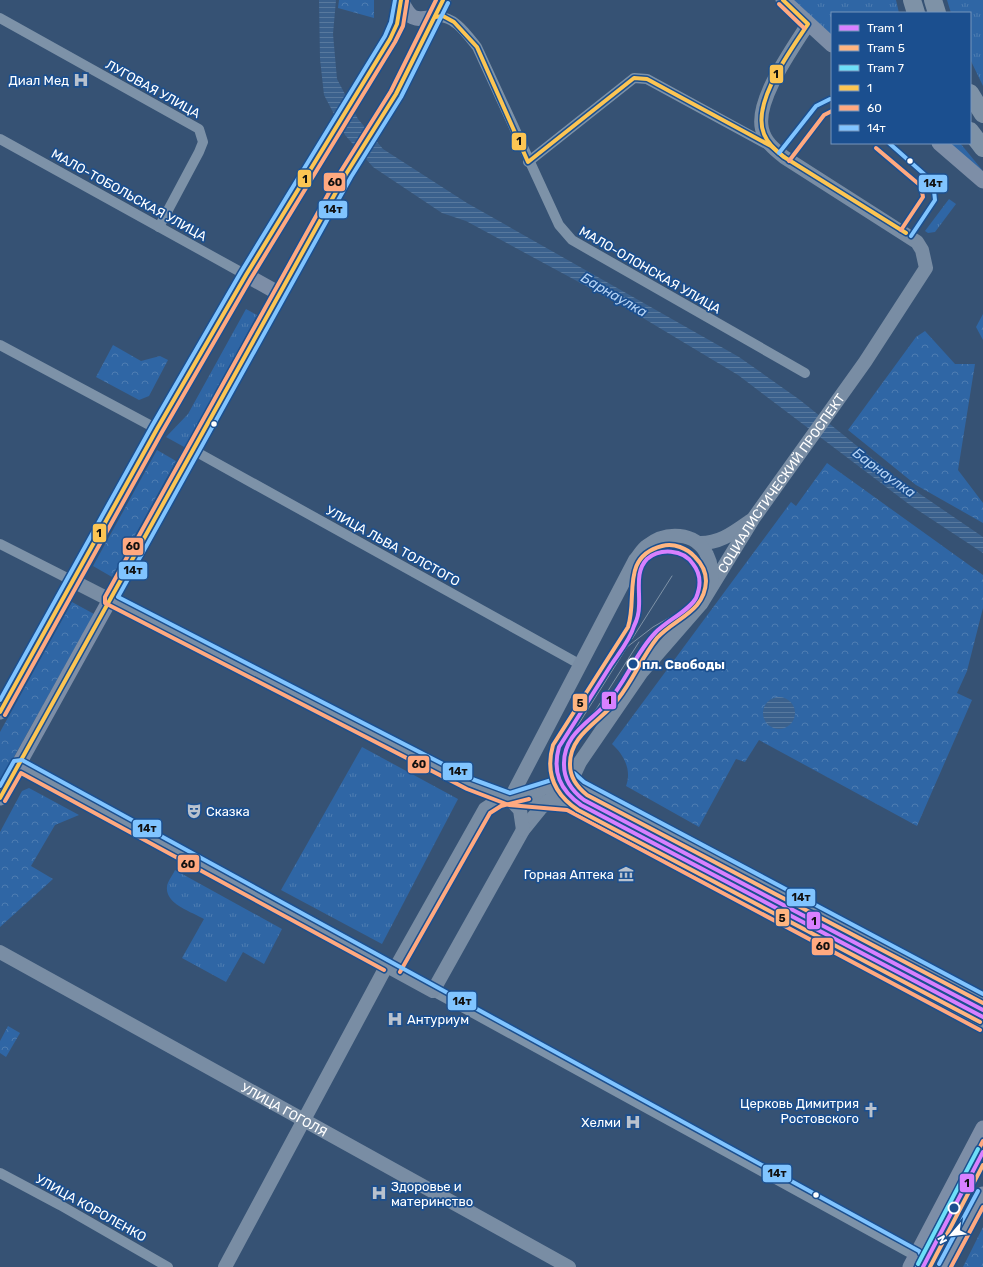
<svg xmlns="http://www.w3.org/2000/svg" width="983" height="1267" viewBox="0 0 983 1267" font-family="Rubik,sans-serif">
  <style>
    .grass { fill: url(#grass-tufts) }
    .forest { fill: url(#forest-crowns) }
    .water { fill: url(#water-rules) }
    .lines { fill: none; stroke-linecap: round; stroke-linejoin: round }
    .street { stroke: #7d92a8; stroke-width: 10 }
    .secondary { stroke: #798da4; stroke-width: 14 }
    .primary { stroke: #7d8ea7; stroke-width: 15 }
    .highway { stroke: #7e92a7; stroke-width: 18 }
    .tram { stroke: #7e92a7; stroke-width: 1 }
    .bus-1-casing { stroke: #1b4f8f; stroke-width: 7 }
    .bus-2-casing { stroke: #1b4f8f; stroke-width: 7 }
    .bus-3-casing { stroke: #1b4f8f; stroke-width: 7 }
    .bus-1 { stroke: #fcc553; stroke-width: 4 }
    .bus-2 { stroke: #ffa980; stroke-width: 4 }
    .bus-3 { stroke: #80c4ff; stroke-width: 4 }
    .tram-1-casing { stroke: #1b4f8f; stroke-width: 7 }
    .tram-2-casing { stroke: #1b4f8f; stroke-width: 7 }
    .tram-3-casing { stroke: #1b4f8f; stroke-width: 7 }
    .tram-1 { stroke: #d880ff; stroke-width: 4 }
    .tram-2 { stroke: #ffb580; stroke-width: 4 }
    .tram-3 { stroke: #6ddff8; stroke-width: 4 }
    .bus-dot { fill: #fff; stroke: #1b4f8f; stroke-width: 1.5 }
    .stop-dot { fill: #1b4f8f; stroke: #fff; stroke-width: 2 }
    .labels { text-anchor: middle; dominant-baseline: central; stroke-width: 3.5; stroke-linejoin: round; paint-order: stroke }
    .poi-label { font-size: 13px; fill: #fff; stroke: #1b4f8f; text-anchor: end }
    .street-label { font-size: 13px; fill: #fff; stroke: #1b4f8f }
    .stop-label { font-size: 13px; font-weight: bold; fill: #fff; stroke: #1b4f8f; text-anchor: start }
    .water-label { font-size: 14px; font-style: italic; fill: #b5d3f5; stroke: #1b4f8f }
    .line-badge { stroke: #1b4f8f; stroke-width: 1.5 }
    .pale-badge-label { font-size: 11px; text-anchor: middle; font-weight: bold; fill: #111 }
  </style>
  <defs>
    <pattern id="grass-tufts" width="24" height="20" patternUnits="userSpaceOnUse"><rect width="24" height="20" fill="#2f66a5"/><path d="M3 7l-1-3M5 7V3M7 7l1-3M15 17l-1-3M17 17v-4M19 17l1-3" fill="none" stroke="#4e7db2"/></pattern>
    <pattern id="forest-crowns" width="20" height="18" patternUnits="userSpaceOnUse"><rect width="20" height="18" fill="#2f66a5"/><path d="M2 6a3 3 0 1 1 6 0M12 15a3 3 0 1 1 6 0" fill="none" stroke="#4e7db2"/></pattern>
    <pattern id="water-rules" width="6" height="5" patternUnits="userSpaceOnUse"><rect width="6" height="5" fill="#3b618d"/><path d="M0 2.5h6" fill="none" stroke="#58799e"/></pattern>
  </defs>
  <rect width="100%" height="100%" fill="#365274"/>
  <g class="grass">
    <path d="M792,0H896L899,13H832V37Z"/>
    <path d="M947,0H983V86L970,59V13H951Z"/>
    <path d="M947,143H960L983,171Z"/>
    <path d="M949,199L956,204L935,232L928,233L925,231Z"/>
    <path d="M246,309L257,315L186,448L166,437L188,414Z"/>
    <path d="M362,747L458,799L382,944L281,890Z"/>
    <path d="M175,870L282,929L264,964L243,952L226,982L182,958L204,919C192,912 165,904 167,887C167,882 173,875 175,870Z"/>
  </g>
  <g class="forest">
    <path d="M339,0H374V18L338,8Z"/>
    <path d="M983,314V340L976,327Z"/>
    <path d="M925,331L955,364H975L958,470L983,503V523L916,485L848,430L916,337Z"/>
    <path d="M113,345L141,361L160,356L168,360L149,396L139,400L96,377Z"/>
    <path d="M157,450L176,461L112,577L93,566Z"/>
    <path d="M827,463L983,575V608L967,671L957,693L972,700L917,826L759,740L745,762L736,759L699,827L626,786C632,770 624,755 612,744L791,502L796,506Z"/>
    <path d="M72,602L94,614L0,782V732Z"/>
    <path d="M29,788L79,815L55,825L31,866L53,879L0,927V832L22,791Z"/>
    <path d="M8,1026L20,1033L6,1057L0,1053V1041Z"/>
    <path d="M983,1227V1267H963Z"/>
  </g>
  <g class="water">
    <path d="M319,0H336L333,34L337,79L358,119L383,149L467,203L739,357L800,400L898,479L983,537V553L910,505L738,375L623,306L466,221L442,213L373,167L345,135L324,95L320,59Z"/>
    <circle cx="779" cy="713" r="16"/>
  </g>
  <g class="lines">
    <g class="street">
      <path d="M435,17C454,15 466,33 477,47L559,225L572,240L805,373"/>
      <path d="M0,18L199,129L203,142L199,152L159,227"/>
      <path d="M0,139L246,275"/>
      <path d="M528,162L634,78L647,79L770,146"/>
      <path d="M0,345L157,429"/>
      <path d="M193,450L581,665"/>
      <path d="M0,544L73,581"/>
      <path d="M433,991L916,1256"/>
      <path d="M0,1173L60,1205L168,1267"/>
    </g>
    <g class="secondary">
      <path d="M698,543C719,544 733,533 750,521"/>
      <path d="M73,581L470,784L510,799L569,804L983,1025"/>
      <path id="s1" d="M19,765L433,991L523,830L540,809L572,779L580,762L641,673L701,604L753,519L865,362L926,268L922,250L917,242L784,157C774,149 765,142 762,129C755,100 793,48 808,24"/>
      <path d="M572,779L580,787L983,1001"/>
      <path d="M510,799L635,560C639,556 642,549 647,546C665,531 696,531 707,555C712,565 712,574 712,585"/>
      <path d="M510,799L520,810L523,830"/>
      <path id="s2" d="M0,952L569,1267"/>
      <path d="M395,969L485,809L499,800L510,799L568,780"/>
      <path d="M225,1267L387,965"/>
    </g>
    <g class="primary">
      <path d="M401,0C410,19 413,21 435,17"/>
      <path d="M783,0L832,45"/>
      <path d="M939,143L983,181"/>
      <path d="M246,275L280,294"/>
      <path d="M0,712L157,429L246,275L390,39L397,24L401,0"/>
      <path d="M0,798L346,174L396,94L443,0"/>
      <path d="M910,1267L983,1128"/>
      <path d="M944,1267L983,1194"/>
    </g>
    <g class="highway">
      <path d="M912,0L916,13"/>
      <path d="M933,0L937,13"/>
      <path d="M970,93L983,114"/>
      <path d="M970,131L983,148"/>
    </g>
    <g class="tram">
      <path d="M632,639L672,576"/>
      <path d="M587,720L597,708L639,642"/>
      <path d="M573,733L627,647L653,627L674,615"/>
    </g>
    <defs>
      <g id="bus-1">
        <path d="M783,0L808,24C791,50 751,103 764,134C768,144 776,151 784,157"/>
        <path d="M435,17L443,16L454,22L477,47L528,162L634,78L647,79L771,146L784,157L906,233"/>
        <path d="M0,712L157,429L246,275L390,39L397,24L401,0"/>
        <path d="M0,798L346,174L396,94L443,0"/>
      </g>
      <g id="bus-2">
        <path d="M436,0L391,91L341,171L105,597V603L467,789L509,805L567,810L980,1030"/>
        <path d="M779,4L804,28"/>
        <path d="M876,148L921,186L923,197L901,230"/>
        <path d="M789,161L824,115L832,111"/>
        <path d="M5,715L162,432L251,278L395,42L403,26L407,1"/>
        <path d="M5,801L21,773L384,970"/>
        <path d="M400,972L490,813L501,806L529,799"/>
        <path d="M917,1267L983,1141"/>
        <path d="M951,1267L983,1207"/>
      </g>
      <g id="bus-3">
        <path d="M448,3L401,97L351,177L118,597L472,779L510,793L574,773L584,782L983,994"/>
        <path d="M889,143L933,182L935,200L911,236"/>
        <path d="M779,153L816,106L830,99"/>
        <path d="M0,700L152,426L241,272L385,36L391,22L395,0"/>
        <path d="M0,786L14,761L22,760L919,1251L922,1257L917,1267"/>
        <path d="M939,1264L978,1191"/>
      </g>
    </defs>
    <use href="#bus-1" class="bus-1-casing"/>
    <use href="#bus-2" class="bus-2-casing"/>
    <use href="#bus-3" class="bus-3-casing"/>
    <use href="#bus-1" class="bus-1"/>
    <use href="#bus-2" class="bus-2"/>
    <use href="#bus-3" class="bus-3"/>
    <defs>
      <g id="tram-1">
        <path d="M983,1010L584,800C572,791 564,780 564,765C563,734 589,723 607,703C626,682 635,654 655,633C666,621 689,611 696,598C701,586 701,574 693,564C683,549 660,548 647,559C635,571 640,590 639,606C639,613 637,620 634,626C630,640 619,653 611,665C594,692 576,720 559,747C552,772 560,790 581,805L983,1017"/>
        <path d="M923,1267L983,1152"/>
      </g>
      <g id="tram-2">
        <path d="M980,1022L578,810C554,794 545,773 553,745L628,627C638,597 620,557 662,546C674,543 687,548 695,557C701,563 706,572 706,581C705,612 675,618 657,638C642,657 633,680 618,699C602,721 569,734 570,765C570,778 577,787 587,795L983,1003"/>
        <path d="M930,1267L983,1165"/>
      </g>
      <path id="tram-3" d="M918,1264L978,1149"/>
    </defs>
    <use href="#tram-1" class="tram-1-casing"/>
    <use href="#tram-2" class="tram-2-casing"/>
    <use href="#tram-3" class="tram-3-casing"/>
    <use href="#tram-1" class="tram-1"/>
    <use href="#tram-2" class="tram-2"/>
    <use href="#tram-3" class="tram-3"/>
  </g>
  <defs>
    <symbol id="hospital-bare" viewBox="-9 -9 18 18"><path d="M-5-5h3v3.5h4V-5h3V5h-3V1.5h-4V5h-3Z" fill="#b9c2ce" stroke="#1b4f8f" stroke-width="2.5" paint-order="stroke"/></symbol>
    <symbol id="theatre-bare" viewBox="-9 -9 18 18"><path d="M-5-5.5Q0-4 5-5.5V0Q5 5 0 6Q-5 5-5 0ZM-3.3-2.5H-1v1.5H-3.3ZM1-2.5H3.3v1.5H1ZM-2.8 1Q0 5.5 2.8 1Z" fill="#b9c2ce" stroke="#1b4f8f" stroke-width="2.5" paint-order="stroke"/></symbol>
    <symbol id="museum-bare" viewBox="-9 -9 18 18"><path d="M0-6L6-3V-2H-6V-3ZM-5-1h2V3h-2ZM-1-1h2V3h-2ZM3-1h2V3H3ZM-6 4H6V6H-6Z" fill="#b9c2ce" stroke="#1b4f8f" stroke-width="2.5" paint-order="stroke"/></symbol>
    <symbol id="church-bare" viewBox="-9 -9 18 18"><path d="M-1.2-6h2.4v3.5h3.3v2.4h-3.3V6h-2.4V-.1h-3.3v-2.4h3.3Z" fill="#b9c2ce" stroke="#1b4f8f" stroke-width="2.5" paint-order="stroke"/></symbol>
  </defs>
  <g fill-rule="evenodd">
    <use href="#hospital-bare" x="70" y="69" width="22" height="22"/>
    <use href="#theatre-bare" x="183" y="800" width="22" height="22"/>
    <use href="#museum-bare" x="615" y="863" width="22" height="22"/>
    <use href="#hospital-bare" x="384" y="1008" width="22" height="22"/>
    <use href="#church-bare" x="860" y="1099" width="22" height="22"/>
    <use href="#hospital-bare" x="622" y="1111" width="22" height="22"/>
    <use href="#hospital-bare" x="368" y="1182" width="22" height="22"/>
  </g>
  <g class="bus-dot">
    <circle cx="910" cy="161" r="3.5"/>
    <circle cx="214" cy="424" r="3.5"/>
    <circle cx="816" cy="1195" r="3.5"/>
  </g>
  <g class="stop-dot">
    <circle cx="633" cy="664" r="5.5"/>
    <circle cx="954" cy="1208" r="5.5"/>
  </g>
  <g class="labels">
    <g class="poi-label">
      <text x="69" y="80">Диал Мед</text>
      <text x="206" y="811" text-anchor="start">Сказка</text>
      <text x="614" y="874">Горная Аптека</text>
      <text x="407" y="1019" text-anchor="start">Антуриум</text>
      <text x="859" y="1103">Церковь Димитрия<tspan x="859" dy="15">Ростовского</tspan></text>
      <text x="621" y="1122">Хелми</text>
      <text x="391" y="1186" text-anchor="start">Здоровье и<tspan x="391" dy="15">материнство</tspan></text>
    </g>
    <g class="street-label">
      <text transform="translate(153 89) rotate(29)">ЛУГОВАЯ УЛИЦА</text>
      <text transform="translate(129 195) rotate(29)">МАЛО-ТОБОЛЬСКАЯ УЛИЦА</text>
      <text transform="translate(650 270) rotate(30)">МАЛО-ОЛОНСКАЯ УЛИЦА</text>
      <text stroke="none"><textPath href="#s1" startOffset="1090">СОЦИАЛИСТИЧЕСКИЙ ПРОСПЕКТ</textPath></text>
      <text transform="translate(393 546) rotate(29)">УЛИЦА ЛЬВА ТОЛСТОГО</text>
      <text stroke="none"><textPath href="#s2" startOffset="325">УЛИЦА ГОГОЛЯ</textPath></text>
      <text transform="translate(91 1208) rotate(29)">УЛИЦА КОРОЛЕНКО</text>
    </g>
    <g class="stop-label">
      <text x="642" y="664">пл. Свободы</text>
    </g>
    <g class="water-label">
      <text transform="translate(614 295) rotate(30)">Барнаулка</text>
      <text transform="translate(884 473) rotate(36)">Барнаулка</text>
    </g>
  </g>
  <g class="line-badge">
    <rect x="769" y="64" width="15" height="20" rx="4" fill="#fcc553"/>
    <rect x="511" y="132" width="16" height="19" rx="4" fill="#fcc553"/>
    <rect x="297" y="169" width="15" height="19" rx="4" fill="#fcc553"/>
    <rect x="323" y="172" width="23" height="20" rx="4" fill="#ffa980"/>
    <rect x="918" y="174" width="30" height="19" rx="4" fill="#80c4ff"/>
    <rect x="318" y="200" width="30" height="19" rx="4" fill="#80c4ff"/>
    <rect x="92" y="523" width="15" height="20" rx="4" fill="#fcc553"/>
    <rect x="122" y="537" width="22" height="19" rx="4" fill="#ffa980"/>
    <rect x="118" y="561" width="30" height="19" rx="4" fill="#80c4ff"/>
    <rect x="601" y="691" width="16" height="19" rx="4" fill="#d880ff"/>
    <rect x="572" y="693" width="16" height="19" rx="4" fill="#ffb580"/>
    <rect x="407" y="755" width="23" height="19" rx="4" fill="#ffa980"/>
    <rect x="442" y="762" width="31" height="19" rx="4" fill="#80c4ff"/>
    <rect x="132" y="819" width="30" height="19" rx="4" fill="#80c4ff"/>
    <rect x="177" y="854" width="23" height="19" rx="4" fill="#ffa980"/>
    <rect x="786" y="888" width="30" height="19" rx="4" fill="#80c4ff"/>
    <rect x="775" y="908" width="15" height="19" rx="4" fill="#ffb580"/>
    <rect x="806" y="911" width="15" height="19" rx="4" fill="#d880ff"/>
    <rect x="811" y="937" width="23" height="19" rx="4" fill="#ffa980"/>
    <rect x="447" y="991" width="30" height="20" rx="4" fill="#80c4ff"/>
    <rect x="762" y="1164" width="30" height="19" rx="4" fill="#80c4ff"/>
    <rect x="959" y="1173" width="16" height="20" rx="4" fill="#d880ff"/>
  </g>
  <g class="pale-badge-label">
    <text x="776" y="78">1</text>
    <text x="519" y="145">1</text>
    <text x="305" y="183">1</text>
    <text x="335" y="186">60</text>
    <text x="933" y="187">14т</text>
    <text x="333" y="213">14т</text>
    <text x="99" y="537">1</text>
    <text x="133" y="550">60</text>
    <text x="133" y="574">14т</text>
    <text x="609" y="704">1</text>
    <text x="580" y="707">5</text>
    <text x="419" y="768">60</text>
    <text x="458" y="775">14т</text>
    <text x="147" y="832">14т</text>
    <text x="188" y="868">60</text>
    <text x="801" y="901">14т</text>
    <text x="782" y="922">5</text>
    <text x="814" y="925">1</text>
    <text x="823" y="950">60</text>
    <text x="462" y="1005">14т</text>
    <text x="777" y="1177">14т</text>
    <text x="967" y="1187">1</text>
  </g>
  <rect x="831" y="12" width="140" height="132" fill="#1b4f8f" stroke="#7695bc"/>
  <rect x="839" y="25" width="20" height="6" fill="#d880ff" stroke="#7695bc"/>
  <text x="867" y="32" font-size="12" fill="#ffffff">Tram 1</text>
  <rect x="839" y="45" width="20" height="6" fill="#ffb580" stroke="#7695bc"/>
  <text x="867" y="52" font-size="12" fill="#ffffff">Tram 5</text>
  <rect x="839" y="65" width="20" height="6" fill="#6ddff8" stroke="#7695bc"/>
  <text x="867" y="72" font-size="12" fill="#ffffff">Tram 7</text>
  <rect x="839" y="85" width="20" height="6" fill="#fcc553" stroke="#7695bc"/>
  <text x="867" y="92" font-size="12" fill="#ffffff">1</text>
  <rect x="839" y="105" width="20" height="6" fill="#ffa980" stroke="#7695bc"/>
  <text x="867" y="112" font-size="12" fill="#ffffff">60</text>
  <rect x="839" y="125" width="20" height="6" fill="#80c4ff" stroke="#7695bc"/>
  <text x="867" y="132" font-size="12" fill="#ffffff">14т</text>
  <g transform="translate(951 1235) rotate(242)" stroke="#1b4f8f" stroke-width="3" paint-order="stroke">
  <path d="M0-3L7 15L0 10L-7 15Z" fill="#ffffff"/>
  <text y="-6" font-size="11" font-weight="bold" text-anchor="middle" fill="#ffffff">N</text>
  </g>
</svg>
